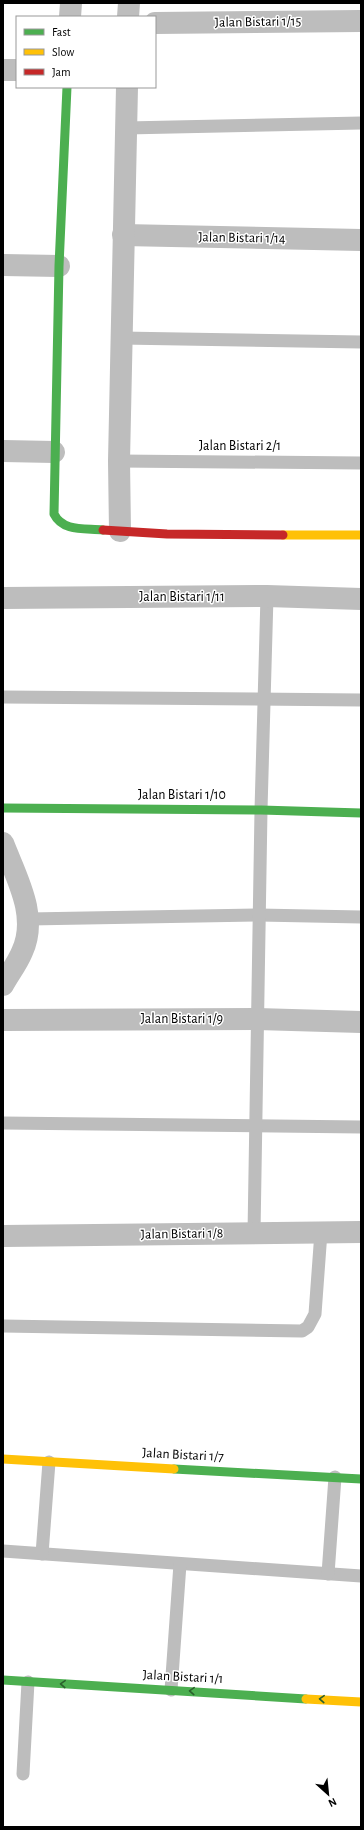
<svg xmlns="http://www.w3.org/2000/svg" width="364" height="1830" viewBox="0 0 364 1830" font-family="'Alegreya Sans',sans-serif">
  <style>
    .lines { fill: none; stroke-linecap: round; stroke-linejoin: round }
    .lane { stroke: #bdbdbd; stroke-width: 13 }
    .street { stroke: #bdbdbd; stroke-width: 22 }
    .fast { stroke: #4caf50; stroke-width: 9 }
    .slow { stroke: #ffc107; stroke-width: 9 }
    .jam { stroke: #c62828; stroke-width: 9 }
    .oneway { stroke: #2a602c }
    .labels { text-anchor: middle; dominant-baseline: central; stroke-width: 3; stroke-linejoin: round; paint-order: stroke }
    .street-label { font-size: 14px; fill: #000; stroke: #fff }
  </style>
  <rect width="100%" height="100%" fill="#fff"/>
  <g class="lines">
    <g class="lane">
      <path d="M126,128L361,123"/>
      <path d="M121,338L361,342"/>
      <path d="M119,461L361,463"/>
      <path d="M3,697L361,700"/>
      <path d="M29,919L259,915L361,917"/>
      <path d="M3,1123L361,1127"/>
      <path d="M254,1233L261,810L267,596"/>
      <path d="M3,1326L302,1331L308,1327L315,1314L321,1232"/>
      <path d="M3,1551L361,1576"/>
      <path d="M42,1554L49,1462"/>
      <path d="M328,1574L335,1477"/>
      <path d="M171,1690L180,1564"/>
      <path d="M23,1774L28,1682"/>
    </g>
    <g class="street">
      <path d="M70,17L71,3"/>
      <path d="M128,17L129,3"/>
      <path d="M155,23L361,21"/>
      <path d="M3,70H17"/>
      <path d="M123,235L361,240"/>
      <path d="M3,265L59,266"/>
      <path d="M3,451L54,452"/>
      <path d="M120,531L119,461L127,87"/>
      <path d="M3,598L267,596L361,599"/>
      <path d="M3,843C16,877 39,916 22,952C17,964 9,974 3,985"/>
      <path d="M3,1020L257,1019L361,1022"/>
      <path d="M3,1236L361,1232"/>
    </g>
    <g class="fast">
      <path d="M67,87L59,266L54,514C63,532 85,528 103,530"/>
      <path d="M3,808L261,810L361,813"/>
      <path d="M174,1469L361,1479"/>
      <path d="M3,1680L306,1699"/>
    </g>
    <g class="slow">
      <path d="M283,535H361"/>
      <path d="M3,1459L174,1469"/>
      <path d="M306,1699L361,1702"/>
    </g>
    <path class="jam" d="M103,530L167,534L283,535"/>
  </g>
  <defs><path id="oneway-chevron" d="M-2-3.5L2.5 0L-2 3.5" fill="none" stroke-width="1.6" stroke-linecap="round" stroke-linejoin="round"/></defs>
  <g class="oneway">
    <use href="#oneway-chevron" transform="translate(63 1684) rotate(-177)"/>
    <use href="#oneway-chevron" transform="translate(192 1691) rotate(-177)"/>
    <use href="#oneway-chevron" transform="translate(322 1699) rotate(-177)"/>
  </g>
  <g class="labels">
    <g class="street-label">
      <text transform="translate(258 22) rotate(-1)">Jalan Bistari 1/15</text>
      <text transform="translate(242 238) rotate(1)">Jalan Bistari 1/14</text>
      <text x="240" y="446">Jalan Bistari 2/1</text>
      <text x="182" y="597">Jalan Bistari 1/11</text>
      <text x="182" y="795">Jalan Bistari 1/10</text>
      <text x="182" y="1019">Jalan Bistari 1/9</text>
      <text transform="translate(182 1234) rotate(-1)">Jalan Bistari 1/8</text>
      <text transform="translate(183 1455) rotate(3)">Jalan Bistari 1/7</text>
      <text transform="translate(183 1677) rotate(3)">Jalan Bistari 1/1</text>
    </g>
  </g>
  <rect width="364" height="1830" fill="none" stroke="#000000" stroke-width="8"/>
  <rect x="16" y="16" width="140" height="72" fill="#ffffff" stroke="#999999"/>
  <rect x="24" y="29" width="20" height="6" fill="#4caf50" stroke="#999999"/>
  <text x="52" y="36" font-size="12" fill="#000000">Fast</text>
  <rect x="24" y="49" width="20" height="6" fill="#ffc107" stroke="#999999"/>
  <text x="52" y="56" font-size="12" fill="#000000">Slow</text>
  <rect x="24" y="69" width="20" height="6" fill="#c62828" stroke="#999999"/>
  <text x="52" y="76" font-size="12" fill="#000000">Jam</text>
  <g transform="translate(328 1794) rotate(153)" stroke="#ffffff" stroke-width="3" paint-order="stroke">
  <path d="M0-3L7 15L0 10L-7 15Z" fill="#000000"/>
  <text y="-6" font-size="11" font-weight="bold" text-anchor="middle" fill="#000000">N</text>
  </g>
</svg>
